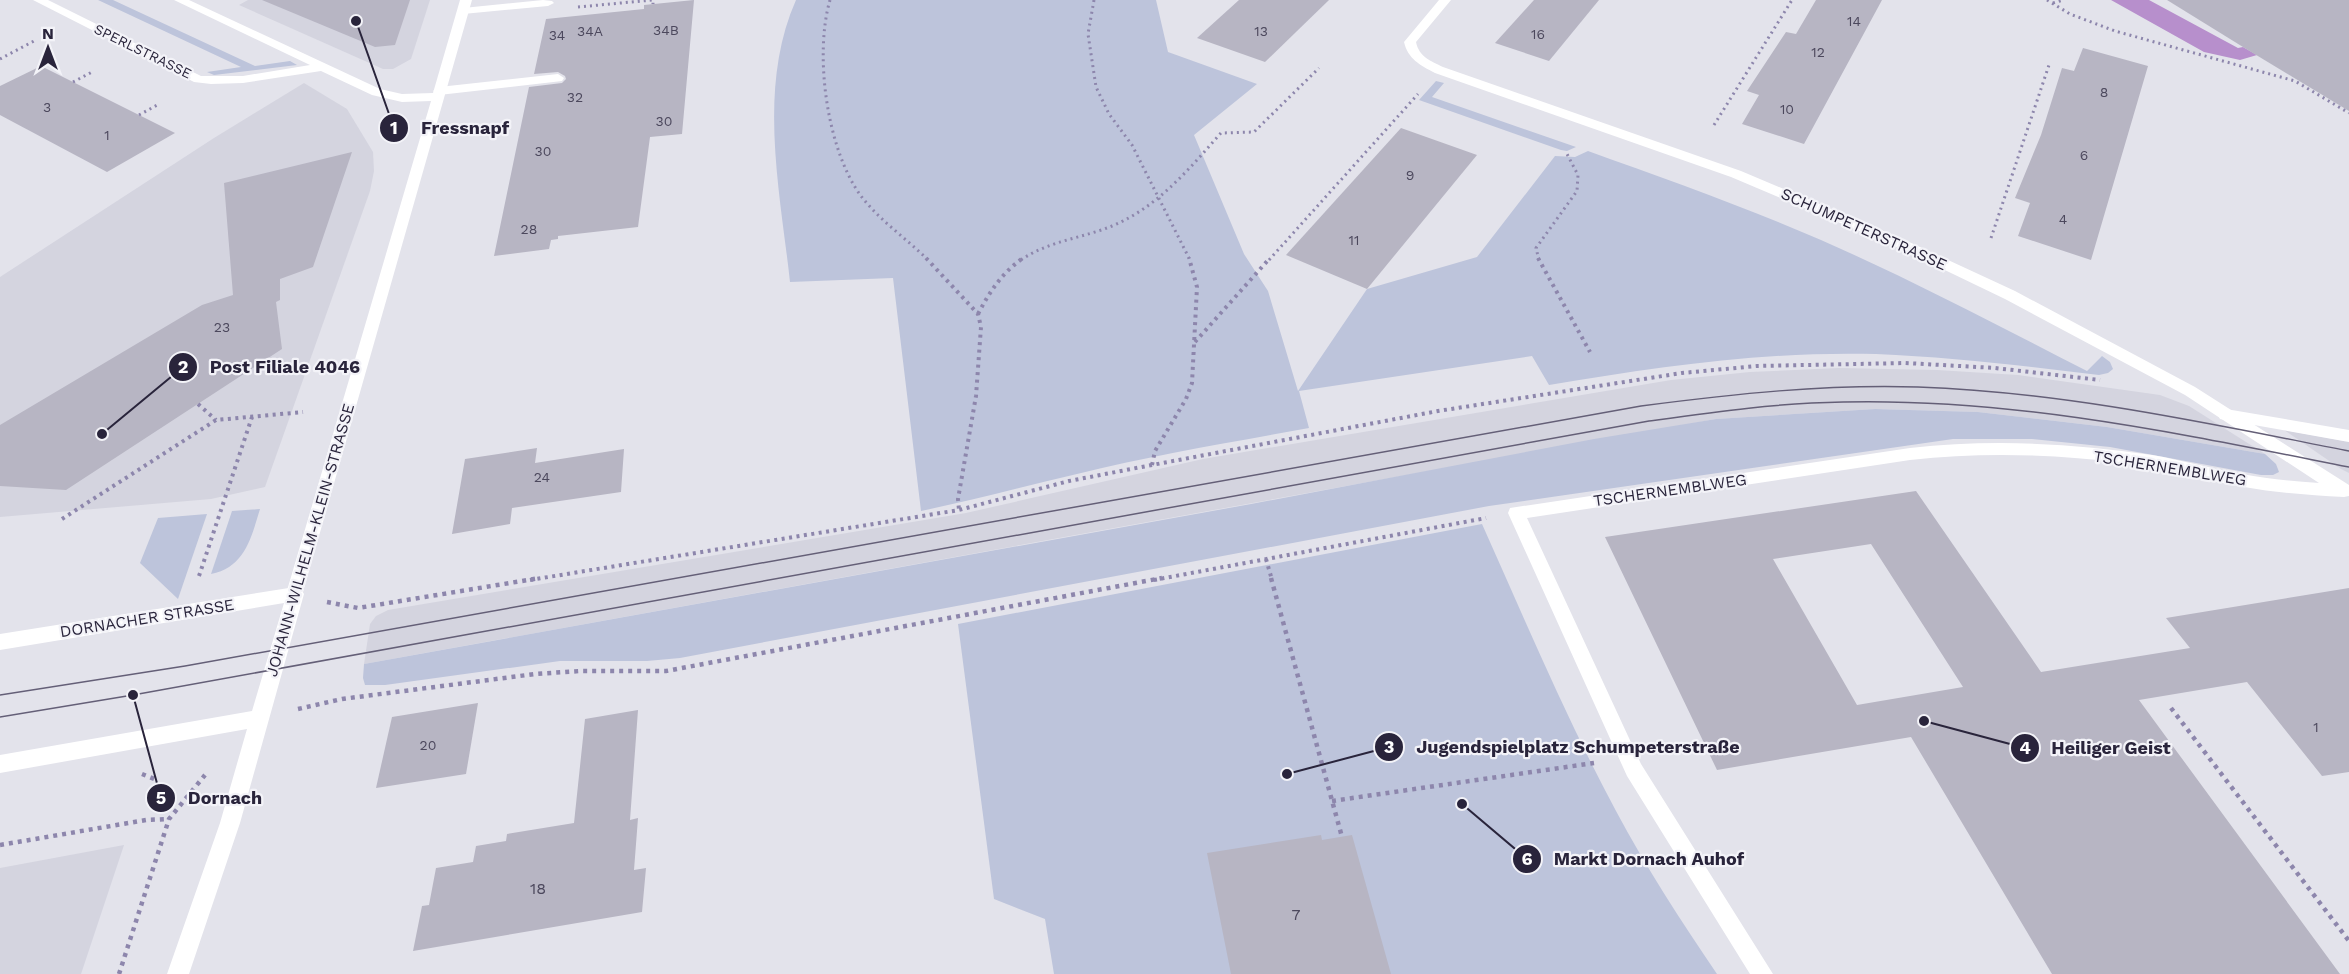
<svg xmlns="http://www.w3.org/2000/svg" width="2349" height="974" viewBox="0 0 2349 974" font-family="'Work Sans',sans-serif">
  <style>
    .built { fill: #d4d4df }
    .green { fill: #bdc4db }
    .water { fill: #b78fcc }
    .building { fill: #b7b5c3; fill-rule: evenodd }
    .lines { fill: none; stroke-linecap: round; stroke-linejoin: round }
    .path-far2 { stroke: #8d86ac; stroke-width: 3; stroke-dasharray: 2 4; stroke-linecap: butt }
    .path-far1 { stroke: #8d86ac; stroke-width: 4; stroke-dasharray: 3 4.5; stroke-linecap: butt }
    .path { stroke: #8d86ac; stroke-width: 4.5; stroke-dasharray: 4 5; stroke-linecap: butt }
    .service { fill: #fff; fill-rule: evenodd }
    .minor { fill: #fff; fill-rule: evenodd }
    .tertiary { fill: #fff; fill-rule: evenodd }
    .tram { stroke: #645f77; stroke-width: 1.5 }
    .labels { text-anchor: middle; dominant-baseline: central; stroke-width: 4.5; stroke-linejoin: round; paint-order: stroke }
    .number-label { font-size: 14px; fill: #4c485d }
    .far-street-label { font-size: 14px; fill: #29243b; stroke: #f3f3f8 }
    .street-label { font-size: 16px; fill: #29243b; stroke: #f3f3f8 }
    .near-number-label { font-size: 16px; fill: #4c485d }
    .leader { fill: none; stroke: #29243b; stroke-width: 2 }
    .callout-dot { fill: #29243b; stroke: #f3f3f8; stroke-width: 2 }
    .mark-label { font-size: 18px; text-anchor: middle; font-weight: bold; fill: #fff }
    .callout-label { font-size: 18px; text-anchor: middle; font-weight: bold; fill: #29243b; stroke: #f3f3f8; stroke-width: 4.5; stroke-linejoin: round; paint-order: stroke }
  </style>
  <rect width="100%" height="100%" fill="#e3e3eb"/>
  <g class="built">
    <path d="M248,0H430L411,59L393,69H383L239,5Z"/>
    <path d="M304,83L347,109L373,152L374,171L370,191L265,487L211,499L0,517V277L214,138Z"/>
    <path d="M1839,368L1937,370L2018,375L2160,395L2189,406L2265,454L2107,427L1978,412L1875,409L1716,419L364,664L370,624L376,616L388,610L966,513L1203,459L1671,380L1750,372Z"/>
    <path d="M2284,430L2349,442V473L2341,469Z"/>
    <path d="M124,845L81,974H0V868Z"/>
  </g>
  <g class="green">
    <path d="M98,0H113L255,66L290,61L297,65L214,75L207,72L241,67Z"/>
    <path d="M796,0H1156L1168,52L1257,84L1194,135L1244,254L1268,291L1298,391L1367,289L1477,257L1555,156L1575,157L1588,151C1666,179 1745,207 1821,240C1912,280 1999,326 2087,371L2102,356L2110,362L2113,369L2108,373L2099,375C2024,366 1951,357 1876,354C1766,351 1657,367 1549,385L1532,356L1299,391L1309,428C1232,442 1153,455 1077,474C1025,486 974,500 921,511L893,278L790,282C780,190 757,88 796,0Z"/>
    <path d="M1436,81L1444,83L1432,97L1576,147L1567,151L1561,150L1419,100Z"/>
    <path d="M1875,409L1978,412L2107,427L2265,454L2276,464L2279,472L2273,475H2261L2110,447L2032,439H1953L1489,506L680,658L647,661H560L385,685H365L363,678L364,664L1251,504L1594,439L1716,419Z"/>
    <path d="M260,509C251,538 245,567 211,574L232,511Z"/>
    <path d="M207,514L178,599L140,563L158,518Z"/>
    <path d="M1482,524C1525,620 1566,718 1616,811C1646,867 1681,921 1717,974H1054L1045,919L994,899L958,624Z"/>
  </g>
  <path class="water" d="M2111,0H2149L2238,48L2243,47L2257,55L2240,60L2204,52Z"/>
  <g class="building">
    <path d="M262,0H410L395,45L375,47Z"/>
    <path d="M694,0L682,134L650,137L638,227L558,236V239L551,240L549,249L494,256L529,87L562,83L566,79L565,76L558,72L534,74L546,19L644,9V5Z"/>
    <path d="M1239,0H1329L1265,62L1197,38Z"/>
    <path d="M1534,0H1599L1549,61L1495,43Z"/>
    <path d="M1816,0H1882L1804,144L1742,124L1759,95L1747,91L1786,32L1796,34Z"/>
    <path d="M2167,0H2349V111L2243,47Z"/>
    <path d="M2083,48L2148,66L2091,260L2018,236L2030,203L2015,198L2041,135L2062,68L2074,71Z"/>
    <path d="M41,66L175,133L107,172L0,115V86Z"/>
    <path d="M1401,128L1477,155L1367,289L1286,255Z"/>
    <path d="M352,152L313,267L280,279V300L276,302L282,349L66,490L0,486V425L202,305L233,295L224,183Z"/>
    <path d="M537,448L535,463L624,449L621,492L512,508L510,524L452,534L465,459Z"/>
    <path d="M1916,491L2041,672L2190,648L2166,618L2349,588V772L2322,776L2247,682L2139,700L2340,974H2052L1911,737L1717,770L1605,537ZM1871,544L1963,687L1857,705L1773,559Z"/>
    <path d="M478,703L466,774L376,788L392,717Z"/>
    <path d="M638,710L630,820L638,818L634,870L646,868L642,912L413,951L422,906L429,905L436,868L473,862L476,846L506,841L507,834L574,823L585,719Z"/>
    <path d="M1321,835L1322,840L1352,835L1391,974H1231L1207,853Z"/>
  </g>
  <g class="lines">
    <g class="path-far2">
      <path d="M830,0C814,55 827,150 861,196C880,221 906,238 928,260"/>
      <path d="M1094,0L1088,34L1096,87L1109,114L1132,145L1190,260"/>
      <path d="M2047,0L2070,14L2115,31L2295,81L2349,113"/>
      <path d="M2053,3L2063,0"/>
      <path d="M578,7L653,0V4"/>
      <path d="M0,59L34,41"/>
      <path d="M73,82L94,71"/>
      <path d="M139,115L159,104"/>
      <path d="M1714,125L1792,0"/>
      <path d="M1991,238L2050,62"/>
      <path d="M1021,260C1048,241 1083,238 1112,226C1158,207 1189,169 1221,133L1254,132L1319,68"/>
      <path d="M1269,260L1418,94"/>
      <path d="M1539,260L1536,248L1577,191L1578,175L1567,154"/>
    </g>
    <g class="path-far1">
      <path d="M926,258L978,314L981,327L976,396L958,499L959,510"/>
      <path d="M1538,258L1590,352"/>
      <path d="M978,314C990,291 1002,273 1023,258"/>
      <path d="M1195,342L1270,258"/>
      <path d="M198,404L216,420"/>
      <path d="M1152,465L1155,451L1186,399L1192,383L1197,287L1189,258"/>
      <path d="M62,519L216,420L303,412"/>
      <path d="M1266,559L1272,580"/>
      <path d="M199,576L252,417"/>
      <path d="M530,580L959,510L1069,481L1152,465L1438,411L1682,373L1757,366L1905,363L1995,368L2100,380"/>
      <path d="M1154,580L1486,518"/>
    </g>
    <g class="path">
      <path d="M1271,578L1342,837"/>
      <path d="M327,602L358,608L540,578"/>
      <path d="M2171,708L2349,941"/>
      <path d="M298,709L342,699L535,674L580,671H666L1162,578"/>
      <path d="M142,774L157,780"/>
      <path d="M1332,801L1594,763"/>
      <path d="M0,845L146,820L169,819"/>
      <path d="M119,974L169,819L205,775"/>
    </g>
    <g class="service">
      <path d="M543,0L552,1L554,3L548,6L463,14L457,11L463,8Z"/>
      <path d="M558,74L564,78L562,81L439,95L433,91L439,87Z"/>
      <path d="M2226,409L2349,430V442L2220,419L2218,415L2220,411Z"/>
    </g>
    <g class="minor">
      <path d="M33,0H48L201,76H243L310,65L174,0H189L380,89L402,94L433,93L460,0H472L301,599L295,601L289,599L286,594L431,101L402,102L372,95L321,71L243,83L211,84L194,82Z"/>
      <path d="M1439,0H1451L1416,42C1419,57 1431,61 1443,67L1741,171L1907,241L2015,291L2195,387L2349,485V496L2344,497C2311,495 2277,493 2244,487C2204,480 2164,469 2124,463C2052,454 1982,452 1910,460L1527,518L1641,764L1773,974H1750L1627,776L1508,513L1510,508L1910,448C1991,439 2071,443 2152,455C2182,460 2212,469 2242,474C2267,479 2293,481 2319,483L2185,395L2005,299L1897,247L1731,177L1435,73C1420,65 1408,59 1404,42Z"/>
    </g>
    <path class="tertiary" d="M295,587L301,589L304,594L240,823L189,974H167L220,823L247,729L0,773V755L252,711L284,603L0,650V634Z"/>
    <g class="tram">
      <path d="M0,695L185,666L1641,406C1733,394 1825,384 1918,387C2063,392 2206,423 2349,451"/>
      <path d="M0,717L133,695L1649,421C1714,412 1777,403 1843,402C2015,398 2181,434 2349,467"/>
    </g>
  </g>
  <g class="labels">
    <g class="number-label">
      <text x="1854" y="21">14</text>
      <text x="666" y="30">34B</text>
      <text x="590" y="31">34A</text>
      <text x="1261" y="31">13</text>
      <text x="1538" y="34">16</text>
      <text x="557" y="35">34</text>
      <text x="1818" y="52">12</text>
      <text x="2104" y="92">8</text>
      <text x="575" y="97">32</text>
      <text x="47" y="107">3</text>
      <text x="1787" y="109">10</text>
      <text x="664" y="121">30</text>
      <text x="107" y="135">1</text>
      <text x="543" y="151">30</text>
      <text x="2084" y="155">6</text>
      <text x="1410" y="175">9</text>
      <text x="2063" y="219">4</text>
      <text x="529" y="229">28</text>
      <text x="1354" y="240">11</text>
      <text x="222" y="327">23</text>
      <text x="542" y="477">24</text>
      <text x="2316" y="727">1</text>
      <text x="428" y="745">20</text>
    </g>
    <g class="far-street-label">
      <text transform="translate(143 51) rotate(26)">SPERLSTRASSE</text>
    </g>
    <g class="street-label">
      <text transform="translate(1864 229) rotate(24)">SCHUMPETERSTRASSE</text>
      <text transform="translate(2170 468) rotate(9)">TSCHERNEMBLWEG</text>
      <text transform="translate(1670 490) rotate(-8)">TSCHERNEMBLWEG</text>
      <text transform="translate(310 540) rotate(-74)">JOHANN-WILHELM-KLEIN-STRASSE</text>
      <text transform="translate(147 618) rotate(-9)">DORNACHER STRASSE</text>
    </g>
    <g class="near-number-label">
      <text x="538" y="888">18</text>
      <text x="1296" y="914">7</text>
    </g>
  </g>
  <path class="leader" d="M356 21L394 128M102 434L183 367M1287 774L1389 747M1924 721L2025 748M133 695L161 798M1462 804L1527 859"/>
  <g class="callout-dot">
    <circle cx="356" cy="21" r="6"/>
    <circle cx="102" cy="434" r="6"/>
    <circle cx="1287" cy="774" r="6"/>
    <circle cx="1924" cy="721" r="6"/>
    <circle cx="133" cy="695" r="6"/>
    <circle cx="1462" cy="804" r="6"/>
    <circle cx="394" cy="128" r="15"/>
    <circle cx="183" cy="367" r="15"/>
    <circle cx="1389" cy="747" r="15"/>
    <circle cx="2025" cy="748" r="15"/>
    <circle cx="161" cy="798" r="15"/>
    <circle cx="1527" cy="859" r="15"/>
  </g>
  <g class="mark-label">
    <text x="394" y="134">1</text>
    <text x="183" y="373">2</text>
    <text x="1389" y="753">3</text>
    <text x="2025" y="754">4</text>
    <text x="161" y="804">5</text>
    <text x="1527" y="865">6</text>
  </g>
  <g class="callout-label">
    <text x="465" y="134">Fressnapf</text>
    <text x="285" y="373">Post Filiale 4046</text>
    <text x="1578" y="753">Jugendspielplatz Schumpeterstraße</text>
    <text x="2111" y="754">Heiliger Geist</text>
    <text x="225" y="804">Dornach</text>
    <text x="1649" y="865">Markt Dornach Auhof</text>
  </g>
  <g transform="translate(48 48)" stroke="#f3f3f8" stroke-width="4.5" paint-order="stroke">
  <path d="M0-4.5L10 22L0 15L-10 22Z" fill="#29243b"/>
  <text y="-9" font-size="16" font-weight="bold" text-anchor="middle" fill="#29243b">N</text>
  </g>
</svg>
